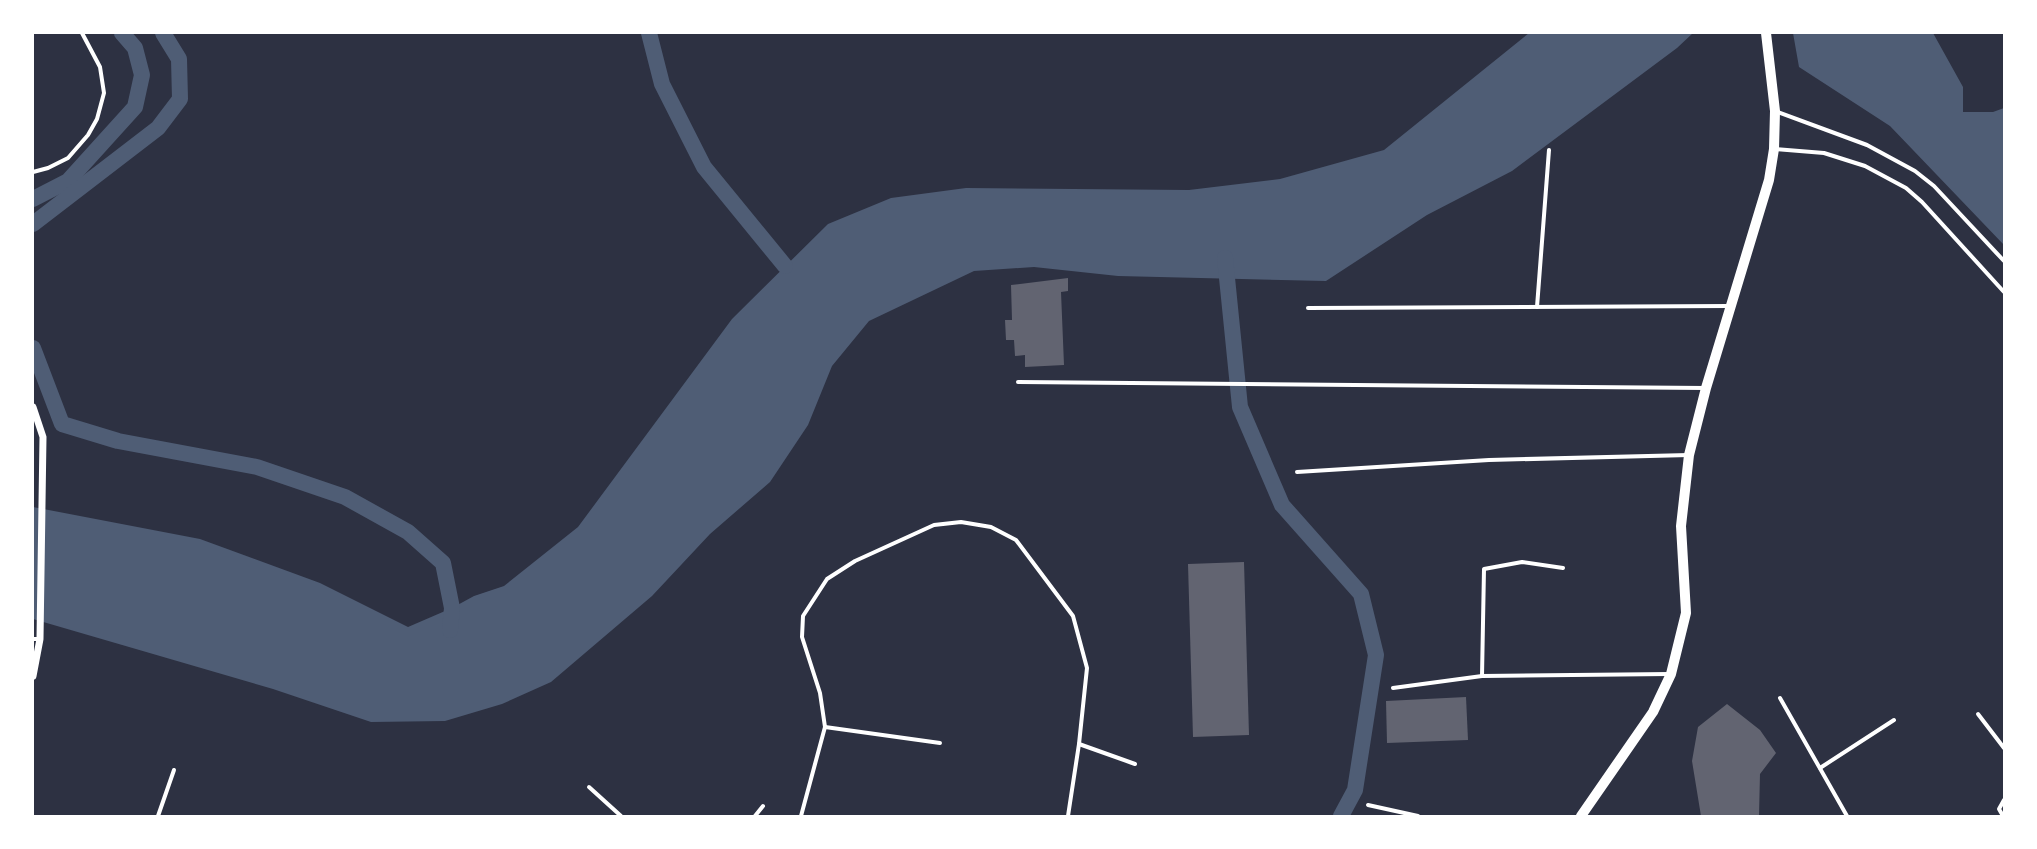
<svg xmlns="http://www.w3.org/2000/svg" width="2037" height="849" viewBox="0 0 2037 849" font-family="'Open Sans',sans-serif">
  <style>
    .water { fill: #4f5d75 }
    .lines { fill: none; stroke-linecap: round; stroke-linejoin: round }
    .canal { stroke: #4f5d75; stroke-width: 16 }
    .building { fill: #626471 }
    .minor { stroke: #fff; stroke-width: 4 }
    .tertiary { stroke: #fff; stroke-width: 7 }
    .primary { stroke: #fff; stroke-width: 10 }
  </style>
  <rect width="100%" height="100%" fill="#2d3142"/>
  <g class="water">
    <path d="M1529,33H1693L1677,48L1512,171L1427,215L1326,281L1118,276L1034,267L974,271L869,321L832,366L808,425L770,482L710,534L652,596L551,682L502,704L445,721L371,722L273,689L33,619V507L200,539L320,583L408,627L452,608L474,596L504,586L578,527L732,319L828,224L891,198L966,188L1189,190L1280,179L1384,150Z"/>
    <path d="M1793,33H1933L1963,87V112H1993L2004,108V245L1890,126L1799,67Z"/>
  </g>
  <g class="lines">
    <g class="canal">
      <path d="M649,33L662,84L704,167L785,266"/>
      <path d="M33,199L68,181L135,107L142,75L135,48L122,33"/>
      <path d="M33,224L158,128L180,99L179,59L163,33"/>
      <path d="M1225,258L1240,407L1282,505L1361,594L1376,655L1355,790L1341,816"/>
      <path d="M33,348L62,424L118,441L257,467L345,497L408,532L443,563L452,608L450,630"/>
    </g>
  </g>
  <g class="building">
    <path d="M1068,278V291L1061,292L1064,365L1025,367V355L1015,356L1014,340H1006L1005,320H1012L1011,285Z"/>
    <path d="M1244,562L1249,735L1193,737L1188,564Z"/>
    <path d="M1466,697L1468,740L1387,743L1386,701Z"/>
    <path d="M1727,704L1760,730L1776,753L1760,774L1759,816H1701L1692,761L1698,727Z"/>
  </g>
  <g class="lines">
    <g class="minor">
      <path d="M1775,111L1867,145L1915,171L1934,186L2004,261"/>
      <path d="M1775,149L1824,153L1865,166L1906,188L1922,202L2004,292"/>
      <path d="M33,172L48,168L68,158L88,135L97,119L104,93L100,67L82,33"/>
      <path d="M1537,307L1549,150"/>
      <path d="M1308,308L1729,306"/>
      <path d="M1018,382C1247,385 1476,384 1706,388"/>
      <path d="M1297,472L1489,460L1689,455"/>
      <path d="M33,639H40"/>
      <path d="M1482,676L1484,569L1522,562L1563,568"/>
      <path d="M1393,688L1482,676L1670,674"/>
      <path d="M1780,698L1847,816"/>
      <path d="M1978,714L2004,748"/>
      <path d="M825,727L940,743"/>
      <path d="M1079,744L1135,764"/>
      <path d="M1820,768L1894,720"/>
      <path d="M589,787L621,816"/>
      <path d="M1368,805L1418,816"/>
      <path d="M158,816L174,770"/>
      <path d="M755,816L763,806"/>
      <path d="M801,816L825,727L820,693L802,637L803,616L827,579L855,561L934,525L961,522L991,527L1016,540L1073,616L1087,668L1079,744L1068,816"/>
      <path d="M2003,816L1999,809L2004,800"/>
    </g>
    <path class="tertiary" d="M33,407L43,437L40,639L33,676"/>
    <path class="primary" d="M1581,816L1653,712L1671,674L1686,613L1681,526L1689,455L1706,388L1769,180L1774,149L1775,111L1766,33"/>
  </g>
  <rect width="2037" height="849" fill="none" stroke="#ffffff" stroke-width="68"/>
</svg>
